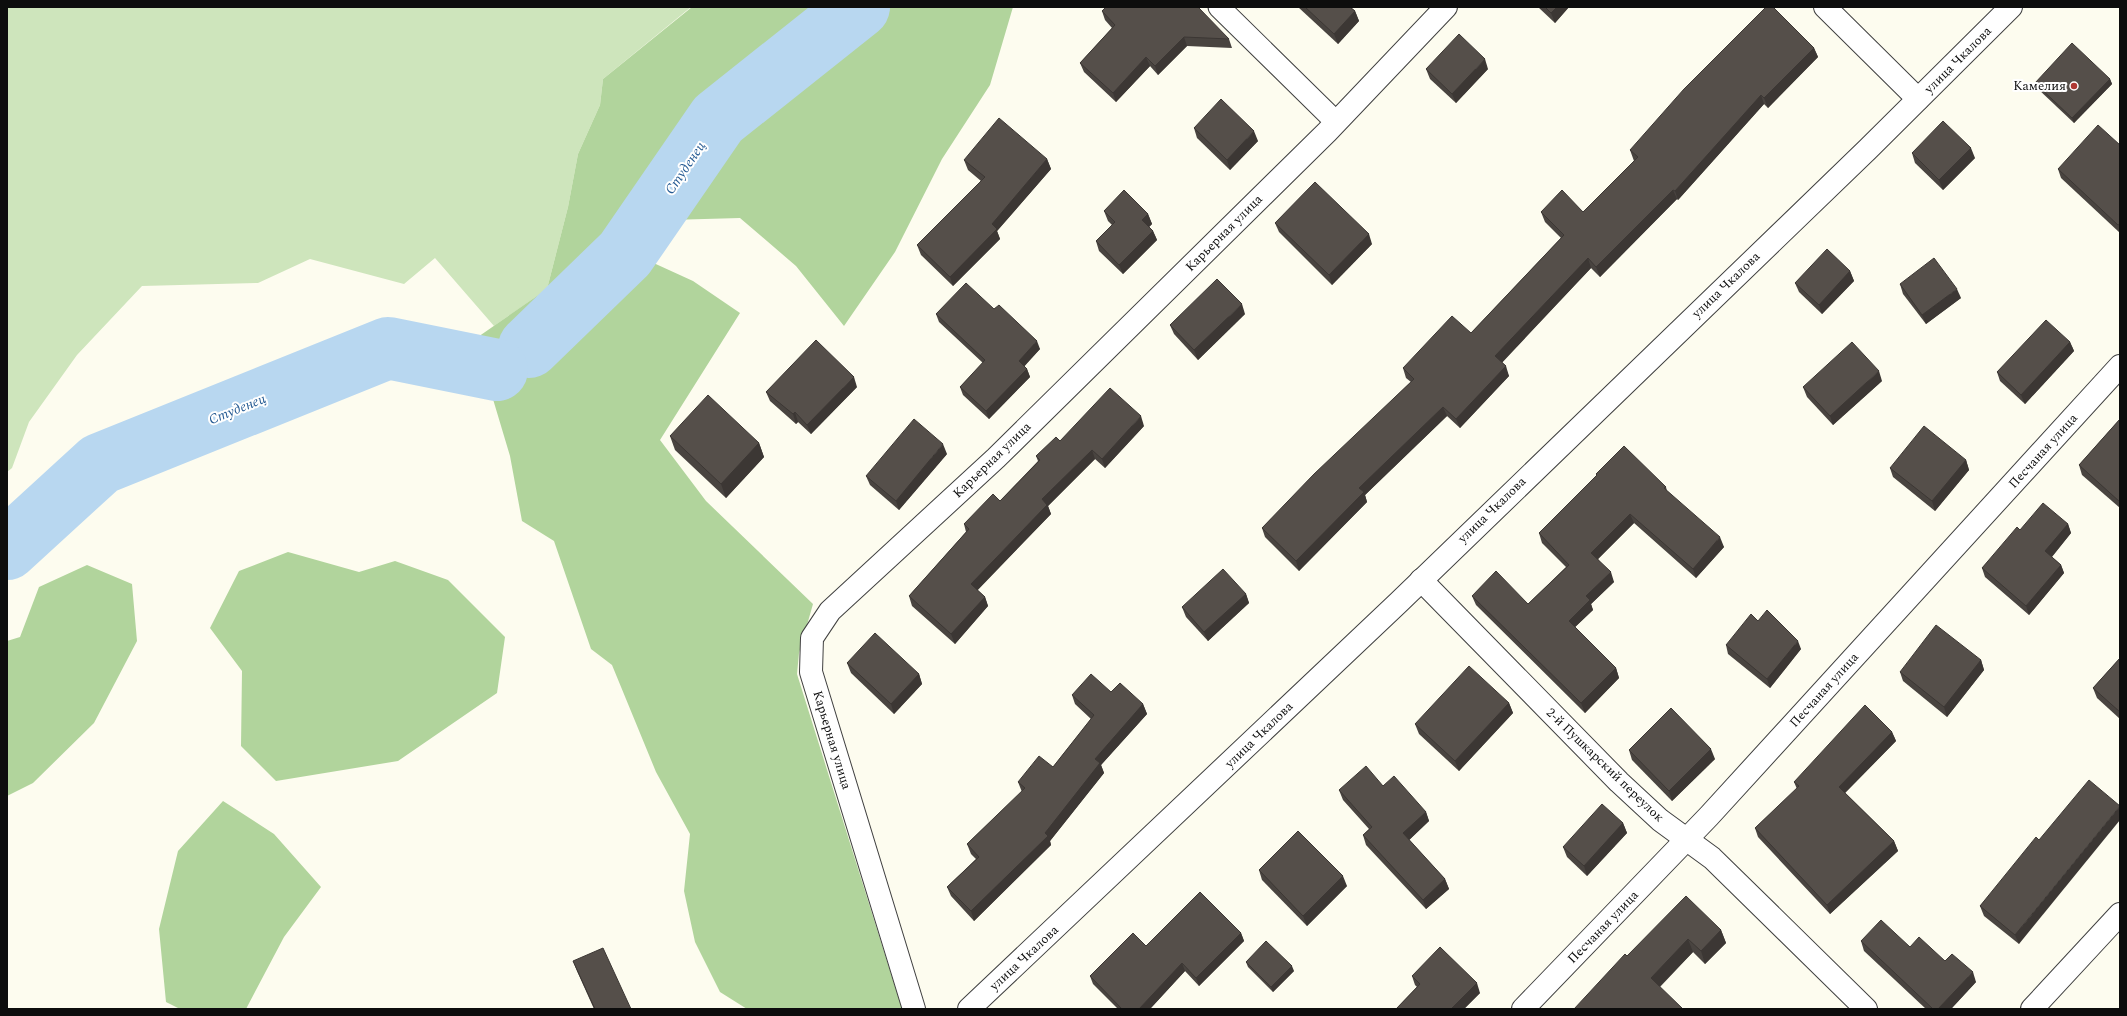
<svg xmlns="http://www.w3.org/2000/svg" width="2127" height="1016" viewBox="0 0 2127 1016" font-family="Spectral,serif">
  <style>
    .green { fill: #cee5bc }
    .forest { fill: #b1d49c }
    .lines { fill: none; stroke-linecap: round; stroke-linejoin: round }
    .river { stroke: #b8d7f0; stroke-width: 62 }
    .service-casing { stroke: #404040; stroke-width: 23 }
    .minor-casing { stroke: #404040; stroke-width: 24 }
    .service { stroke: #fff; stroke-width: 21 }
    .minor { stroke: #fff; stroke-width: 22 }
    .wall { fill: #494440 }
    .shaded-wall { fill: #3c3734 }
    .building { fill: #554f4a; stroke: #3c3734 }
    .poi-dot { fill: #af3733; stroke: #fff; stroke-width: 1.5 }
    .labels { text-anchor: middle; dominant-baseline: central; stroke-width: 4; stroke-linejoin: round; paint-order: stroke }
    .street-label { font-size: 13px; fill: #0d0d0d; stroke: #fff }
    .poi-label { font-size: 13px; fill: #0d0d0d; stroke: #fff; text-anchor: end }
    .water-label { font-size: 14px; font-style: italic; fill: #235992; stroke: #fff }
  </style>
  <rect width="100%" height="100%" fill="#fdfcef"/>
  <path class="green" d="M7,7H691L603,79L600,105L578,154L568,207L547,289L494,326L435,258L404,284L310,259L258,283L142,286L77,355L29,422L12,468L7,472Z"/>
  <g class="forest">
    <path d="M692,7H1013L990,85L942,159L895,252L844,326L796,266L740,218L669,220L647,260L693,281L740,313L660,440L706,501L813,604L799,653L797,674L902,1009H747L720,992L695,942L684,891L690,834L656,772L612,665L591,649L554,541L522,521L510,456L475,339L547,289L568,207L578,154L600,105L603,79Z"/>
    <path d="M288,552L359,572L395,561L448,580L505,637L497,693L398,761L276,781L241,746L242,671L210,628L239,571Z"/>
    <path d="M87,565L132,584L137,641L94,723L33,783L7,796V641L20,637L39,587Z"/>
    <path d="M223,801L274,834L321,887L284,937L246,1009H180L166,1002L159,929L178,851Z"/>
  </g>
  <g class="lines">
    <g class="river">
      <path d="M529,347L625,254L718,119L859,7"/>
      <path d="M7,549L100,464L388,348L497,370"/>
    </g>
    <defs>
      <path id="service" d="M1219,7L1336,122"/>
      <g id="minor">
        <path d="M1825,7L1918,99"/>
        <path d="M1421,580L1619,782L1660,820L1712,858L1866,1009"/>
        <path d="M914,1009L811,672L812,638L830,611L996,458L1327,132L1446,7"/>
        <path d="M969,1009L1398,603L1868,149L2011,7"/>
        <path d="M1523,1009L1709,816L2120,366"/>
        <path d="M2032,1009L2120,914"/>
      </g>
    </defs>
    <use href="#service" class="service-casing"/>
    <use href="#minor" class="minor-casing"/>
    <use href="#service" class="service"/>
    <use href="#minor" class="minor"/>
  </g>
  <g class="wall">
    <path d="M1298,7H1350L1355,11L1359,21L1338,44Z"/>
    <path d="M1538,7H1569L1555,23Z"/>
    <path d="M1102,11L1229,39L1232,48L1187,46L1158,75L1150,66L1116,102L1084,72L1080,63L1112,28L1105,20Z"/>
    <path d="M1814,48L1818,57L1768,108L1764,104L1678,200L1677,199L1600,277L1591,268L1502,362L1509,376L1460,428L1447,416L1365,495L1367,502L1299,571L1265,537L1262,528L1411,382L1406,378L1403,368L1471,333L1561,238L1545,222L1541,212H1583L1634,161L1630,150Z"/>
    <path d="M1426,69H1488L1456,103L1430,79Z"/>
    <path d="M2110,79L2112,84L2074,123L2037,88L2035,83Z"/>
    <path d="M1194,128L1258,141L1230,170L1197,138Z"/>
    <path d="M2120,145V233L2061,178L2058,169Z"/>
    <path d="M1912,153L1975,158L1943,190L1915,163Z"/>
    <path d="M1047,159L1051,169L997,231L1000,239L953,286L921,255L917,245L981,181L968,170L964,160Z"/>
    <path d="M1104,211L1148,214L1152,224L1149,227L1153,231L1157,240L1123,274L1099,251L1096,241L1112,225L1108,221Z"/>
    <path d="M1275,223L1372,244L1332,285L1279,232Z"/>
    <path d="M1850,271L1854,281L1822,314L1799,292L1795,283Z"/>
    <path d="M1900,284L1961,298L1926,324L1903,294Z"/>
    <path d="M994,309L1040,349L1024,366L1027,369L1030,377L989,419L963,395L960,387L983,363L939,322L936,314Z"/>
    <path d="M1245,314L1198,360L1174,334L1170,325Z"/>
    <path d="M2070,342L2074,351L2025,404L2000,381L1997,372Z"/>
    <path d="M1882,381L1833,425L1807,397L1803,387Z"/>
    <path d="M857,387L811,434L798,422L796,424L770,401L766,392Z"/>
    <path d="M2120,419V508L2082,475L2079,465Z"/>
    <path d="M1144,426L1105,468L1095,459L1048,506L1051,514L977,590L985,597L988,606L955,644L912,606L909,596L966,532L964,524L1000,501L1038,461L1036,456L1060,441Z"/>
    <path d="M670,436L759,443L764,457L726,498L675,450Z"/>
    <path d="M947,454L899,510L870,485L866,476Z"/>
    <path d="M1966,460L1969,470L1935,511L1893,477L1890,468Z"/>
    <path d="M1596,474L1666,487L1667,491L1724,547L1696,578L1634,523L1598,559L1614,582L1591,604L1593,610L1575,627L1616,668L1619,678L1585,713L1476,605L1472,596L1528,604L1566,567L1542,543L1539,533L1596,476Z"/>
    <path d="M2068,524L2071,533L2052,557L2061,565L2064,573L2029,615L1985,577L1982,568L2020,530Z"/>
    <path d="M1246,594L1249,603L1208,641L1186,617L1182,607Z"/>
    <path d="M1758,621L1801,649L1770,688L1728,654L1726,645Z"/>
    <path d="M2120,658V719L2097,698L2093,688Z"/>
    <path d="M1981,660L1984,670L1947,717L1903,681L1900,672Z"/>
    <path d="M847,663L919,674L922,684L894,714L851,673Z"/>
    <path d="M1111,692L1143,704L1147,714L1101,765L1104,773L1050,841L1051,845L974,921L951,896L947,887L976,859L971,854L967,844L1022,792L1018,782L1053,767L1091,719L1075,704L1072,695Z"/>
    <path d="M1509,703L1513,713L1459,771L1419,734L1415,724Z"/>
    <path d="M1892,732L1896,741L1845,793L1894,841L1898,851L1830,914L1758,837L1755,828L1797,789L1794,782Z"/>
    <path d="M1629,750L1715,759L1672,801L1632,760Z"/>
    <path d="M1383,786L1426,812L1429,821L1409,840L1445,879L1449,889L1426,909L1366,845L1363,835L1369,829L1343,800L1339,790Z"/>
    <path d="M1623,823L1627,833L1587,876L1567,857L1563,847Z"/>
    <path d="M2039,840L2019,944L1984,916L1980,906Z"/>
    <path d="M1259,870L1347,886L1307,926L1262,880Z"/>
    <path d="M1721,930L1726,943L1705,964L1693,952L1660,987L1627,956Z"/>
    <path d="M1241,933L1244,941L1199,986L1185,971L1150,1009H1118L1093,984L1090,976L1146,946Z"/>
    <path d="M1861,941L1910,947L1945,961L1976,982L1951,1009H1926L1864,951Z"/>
    <path d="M573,961L631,1009H594L577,971Z"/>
    <path d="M1246,962L1294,971L1273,992L1248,967Z"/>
    <path d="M1412,976L1480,993L1464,1009H1396L1417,987L1415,985Z"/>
  </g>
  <g class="shaded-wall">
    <path d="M1557,7H1569L1555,23L1551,13Z"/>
    <path d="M1355,11L1359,21L1338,44L1334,34Z"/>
    <path d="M1184,37L1187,46L1158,75L1155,66Z"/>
    <path d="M1814,48L1818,57L1768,108L1764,98Z"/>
    <path d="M1146,57L1150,66L1116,102L1113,93Z"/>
    <path d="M1485,59L1488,69L1456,103L1452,94Z"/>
    <path d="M2110,79L2112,84L2074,123L2072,118Z"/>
    <path d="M1761,95L1764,104L1678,200L1675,191Z"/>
    <path d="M1254,131L1258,141L1230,170L1227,160Z"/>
    <path d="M1971,148L1975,158L1943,190L1939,180Z"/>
    <path d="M1047,159L1051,169L997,231L1000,239L953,286L950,277L992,224Z"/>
    <path d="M1673,190L1677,199L1600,277L1596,267Z"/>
    <path d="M1148,214L1152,224L1146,230L1142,220Z"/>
    <path d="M1153,231L1157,240L1123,274L1119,265Z"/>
    <path d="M1369,234L1372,244L1332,285L1329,275Z"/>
    <path d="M1588,258L1591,268L1499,366L1495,356Z"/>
    <path d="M1850,271L1854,281L1822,314L1819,305Z"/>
    <path d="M1957,289L1961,298L1926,324L1922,315Z"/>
    <path d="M1242,304L1245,314L1198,360L1194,350Z"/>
    <path d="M1037,341L1040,349L1022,369L1019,361Z"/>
    <path d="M2070,342L2074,351L2025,404L2021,395Z"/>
    <path d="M1506,366L1509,376L1460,428L1456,419Z"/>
    <path d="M1027,369L1030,377L989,419L986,411Z"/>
    <path d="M1879,371L1882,381L1833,425L1830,416Z"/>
    <path d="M854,377L857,387L811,434L807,425Z"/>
    <path d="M1443,407L1447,416L1365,495L1367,502L1299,571L1296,561L1359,488Z"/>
    <path d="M795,412L798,422L796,424L793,414Z"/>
    <path d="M1141,416L1144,426L1105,468L1102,459Z"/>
    <path d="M759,443L764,457L726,498L721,484Z"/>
    <path d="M943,444L947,454L899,510L896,501Z"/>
    <path d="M1092,450L1095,459L1048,506L1051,514L974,594L971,584L1042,499Z"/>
    <path d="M1966,460L1969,470L1935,511L1932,501Z"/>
    <path d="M1630,514L1634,523L1595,562L1591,553Z"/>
    <path d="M2068,524L2071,533L2049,560L2045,551Z"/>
    <path d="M1720,537L1724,547L1696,578L1693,569Z"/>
    <path d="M2061,565L2064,573L2029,615L2026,606Z"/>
    <path d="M1611,572L1614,582L1591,604L1593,610L1572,630L1569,621L1586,596Z"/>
    <path d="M1246,594L1249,603L1208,641L1204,632Z"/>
    <path d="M985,597L988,606L955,644L951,634Z"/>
    <path d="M1798,641L1801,649L1770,688L1767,679Z"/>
    <path d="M1981,660L1984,670L1947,717L1944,707Z"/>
    <path d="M1616,668L1619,678L1585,713L1581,703Z"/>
    <path d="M919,674L922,684L894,714L891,704Z"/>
    <path d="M1509,703L1513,713L1459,771L1455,761Z"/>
    <path d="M1143,704L1147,714L1101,765L1104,773L1050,841L1051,845L974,921L971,911L1095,759Z"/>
    <path d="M1892,732L1896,741L1842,796L1839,787Z"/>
    <path d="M1711,749L1715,759L1672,801L1669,791Z"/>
    <path d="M2120,806V820L2019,944L2015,935Z"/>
    <path d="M1426,812L1429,821L1406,843L1403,833Z"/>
    <path d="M1623,823L1627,833L1587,876L1584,866Z"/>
    <path d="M1894,841L1898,851L1830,914L1827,905Z"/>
    <path d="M1343,876L1347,886L1307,926L1303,916Z"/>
    <path d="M1445,879L1449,889L1426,909L1423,900Z"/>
    <path d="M1721,930L1726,943L1705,964L1701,951Z"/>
    <path d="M1241,933L1244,941L1199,986L1196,978Z"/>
    <path d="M1688,939L1693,952L1655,991L1651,978Z"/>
    <path d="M1182,963L1185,971L1150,1009H1139Z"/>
    <path d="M1292,966L1294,971L1273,992L1271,987Z"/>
    <path d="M1973,972L1976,982L1951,1009H1938Z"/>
    <path d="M1477,983L1480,993L1464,1009H1451Z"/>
  </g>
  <g class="building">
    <path d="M1106,7H1198L1229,39L1184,37L1155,66L1146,57L1113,93L1080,63L1115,25L1102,11Z"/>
    <path d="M1305,7H1350L1355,11L1334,34Z"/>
    <path d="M1545,7H1557L1551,13Z"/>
    <path d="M1766,7H1773L1814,48L1764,98L1761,95L1675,191L1673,190L1596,267L1588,258L1495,356L1506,366L1456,419L1443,407L1359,488L1364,492L1296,561L1262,528L1314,474L1414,379L1403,368L1452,316L1471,333L1564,235L1541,212L1562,190L1583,212L1638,157L1630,150L1684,89Z"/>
    <path d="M1459,34L1485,59L1452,94L1426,69Z"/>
    <path d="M2072,43L2110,79L2072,118L2035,83Z"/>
    <path d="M1221,99L1254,131L1227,160L1194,128Z"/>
    <path d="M999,118L1047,159L992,224L997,229L950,277L917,245L985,177L964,160Z"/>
    <path d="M1943,121L1971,148L1939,180L1912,153Z"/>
    <path d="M2098,125L2120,145V224L2118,225L2058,169Z"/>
    <path d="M1315,182L1369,234L1329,275L1275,223Z"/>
    <path d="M1124,190L1148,214L1142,220L1153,231L1119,265L1096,241L1115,222L1104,211Z"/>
    <path d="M1827,249L1850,271L1819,305L1795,283Z"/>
    <path d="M1934,258L1957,289L1922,315L1900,284Z"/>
    <path d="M1217,279L1242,304L1194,350L1170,325Z"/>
    <path d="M966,283L994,309L999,305L1037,341L1019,361L1027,369L986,411L960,387L985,360L936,314Z"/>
    <path d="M2046,320L2070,342L2021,395L1997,372Z"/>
    <path d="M816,340L854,377L807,425L795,412L793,414L766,392Z"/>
    <path d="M1852,342L1879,371L1830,416L1803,387Z"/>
    <path d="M1110,388L1141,416L1102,459L1092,450L1042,499L1047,505L971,584L985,597L951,634L909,596L969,529L964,524L993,494L1000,501L1040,460L1036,456L1056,437L1060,441Z"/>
    <path d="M708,395L759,443L721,484L670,436Z"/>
    <path d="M914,419L943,444L896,501L866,476Z"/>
    <path d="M2120,419V502L2079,465Z"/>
    <path d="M1924,426L1966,460L1932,501L1890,468Z"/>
    <path d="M1624,446L1666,487L1664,488L1720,537L1693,569L1630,514L1591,553L1611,572L1586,596L1590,600L1569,621L1616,668L1581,703L1472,596L1496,571L1528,604L1569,565L1539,533L1597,475L1596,474Z"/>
    <path d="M2043,503L2068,524L2045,551L2061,565L2026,606L1982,568L2017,527L2020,530Z"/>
    <path d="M1223,569L1246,594L1204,632L1182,607Z"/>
    <path d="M1767,610L1798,641L1767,679L1726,645L1751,614L1758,621Z"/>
    <path d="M1936,625L1981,660L1944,707L1900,672Z"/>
    <path d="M875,633L919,674L891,704L847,663Z"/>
    <path d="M2120,658V712L2093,688Z"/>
    <path d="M1469,666L1509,703L1455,761L1415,724Z"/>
    <path d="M1091,674L1111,692L1120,683L1143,704L1095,759L1100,763L1045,833L1048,836L971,911L947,887L979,857L967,844L1025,788L1018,782L1039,756L1053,767L1094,715L1072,695Z"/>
    <path d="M1865,705L1892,732L1839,787L1894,841L1827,905L1755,828L1799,786L1794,782Z"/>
    <path d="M1671,708L1711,749L1669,791L1629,750Z"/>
    <path d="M1366,766L1383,786L1394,776L1426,812L1403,833L1445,879L1423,900L1363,835L1372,827L1339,790Z"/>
    <path d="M2089,780L2120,806L2015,935L1980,906L2036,837L2039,840Z"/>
    <path d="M1602,804L1623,823L1584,866L1563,847Z"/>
    <path d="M1298,831L1343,876L1303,916L1259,870Z"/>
    <path d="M1200,892L1241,933L1196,978L1182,963L1139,1009H1122L1090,976L1133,933L1146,946Z"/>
    <path d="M1686,896L1721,930L1701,951L1688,939L1651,978L1683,1009H1574L1625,954L1627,956Z"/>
    <path d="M1881,920L1910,947L1919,937L1945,961L1952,954L1973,972L1938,1009H1933L1861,941Z"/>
    <path d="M1266,941L1292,966L1271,987L1246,962Z"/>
    <path d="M1440,947L1477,983L1451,1009H1396L1420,984L1412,976Z"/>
    <path d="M603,948L631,1009H595L573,961Z"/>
  </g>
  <circle class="poi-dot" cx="2074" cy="86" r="4"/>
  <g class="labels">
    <g class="street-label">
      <text transform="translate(1958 60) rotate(-45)">улица Чкалова</text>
      <text transform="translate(1224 233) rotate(-45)">Карьерная улица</text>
      <text transform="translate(1726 285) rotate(-44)">улица Чкалова</text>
      <text transform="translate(2043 451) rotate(-48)">Песчаная улица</text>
      <text transform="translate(992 460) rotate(-44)">Карьерная улица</text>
      <text transform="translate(1492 510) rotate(-44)">улица Чкалова</text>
      <text transform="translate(1824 690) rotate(-48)">Песчаная улица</text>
      <text transform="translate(1259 735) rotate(-44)">улица Чкалова</text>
      <text transform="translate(832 740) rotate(73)">Карьерная улица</text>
      <text transform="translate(1605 765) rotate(44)">2-й Пушкарский переулок</text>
      <text transform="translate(1603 927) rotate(-46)">Песчаная улица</text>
      <text transform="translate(1024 958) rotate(-43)">улица Чкалова</text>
    </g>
    <g class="poi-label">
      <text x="2066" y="86">Камелия</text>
    </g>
    <g class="water-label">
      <text transform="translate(685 168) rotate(-56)">Студенец</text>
      <text transform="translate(237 409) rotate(-22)">Студенец</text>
    </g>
  </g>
  <rect width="2127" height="1016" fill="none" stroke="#0d0d0d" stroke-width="16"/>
</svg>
